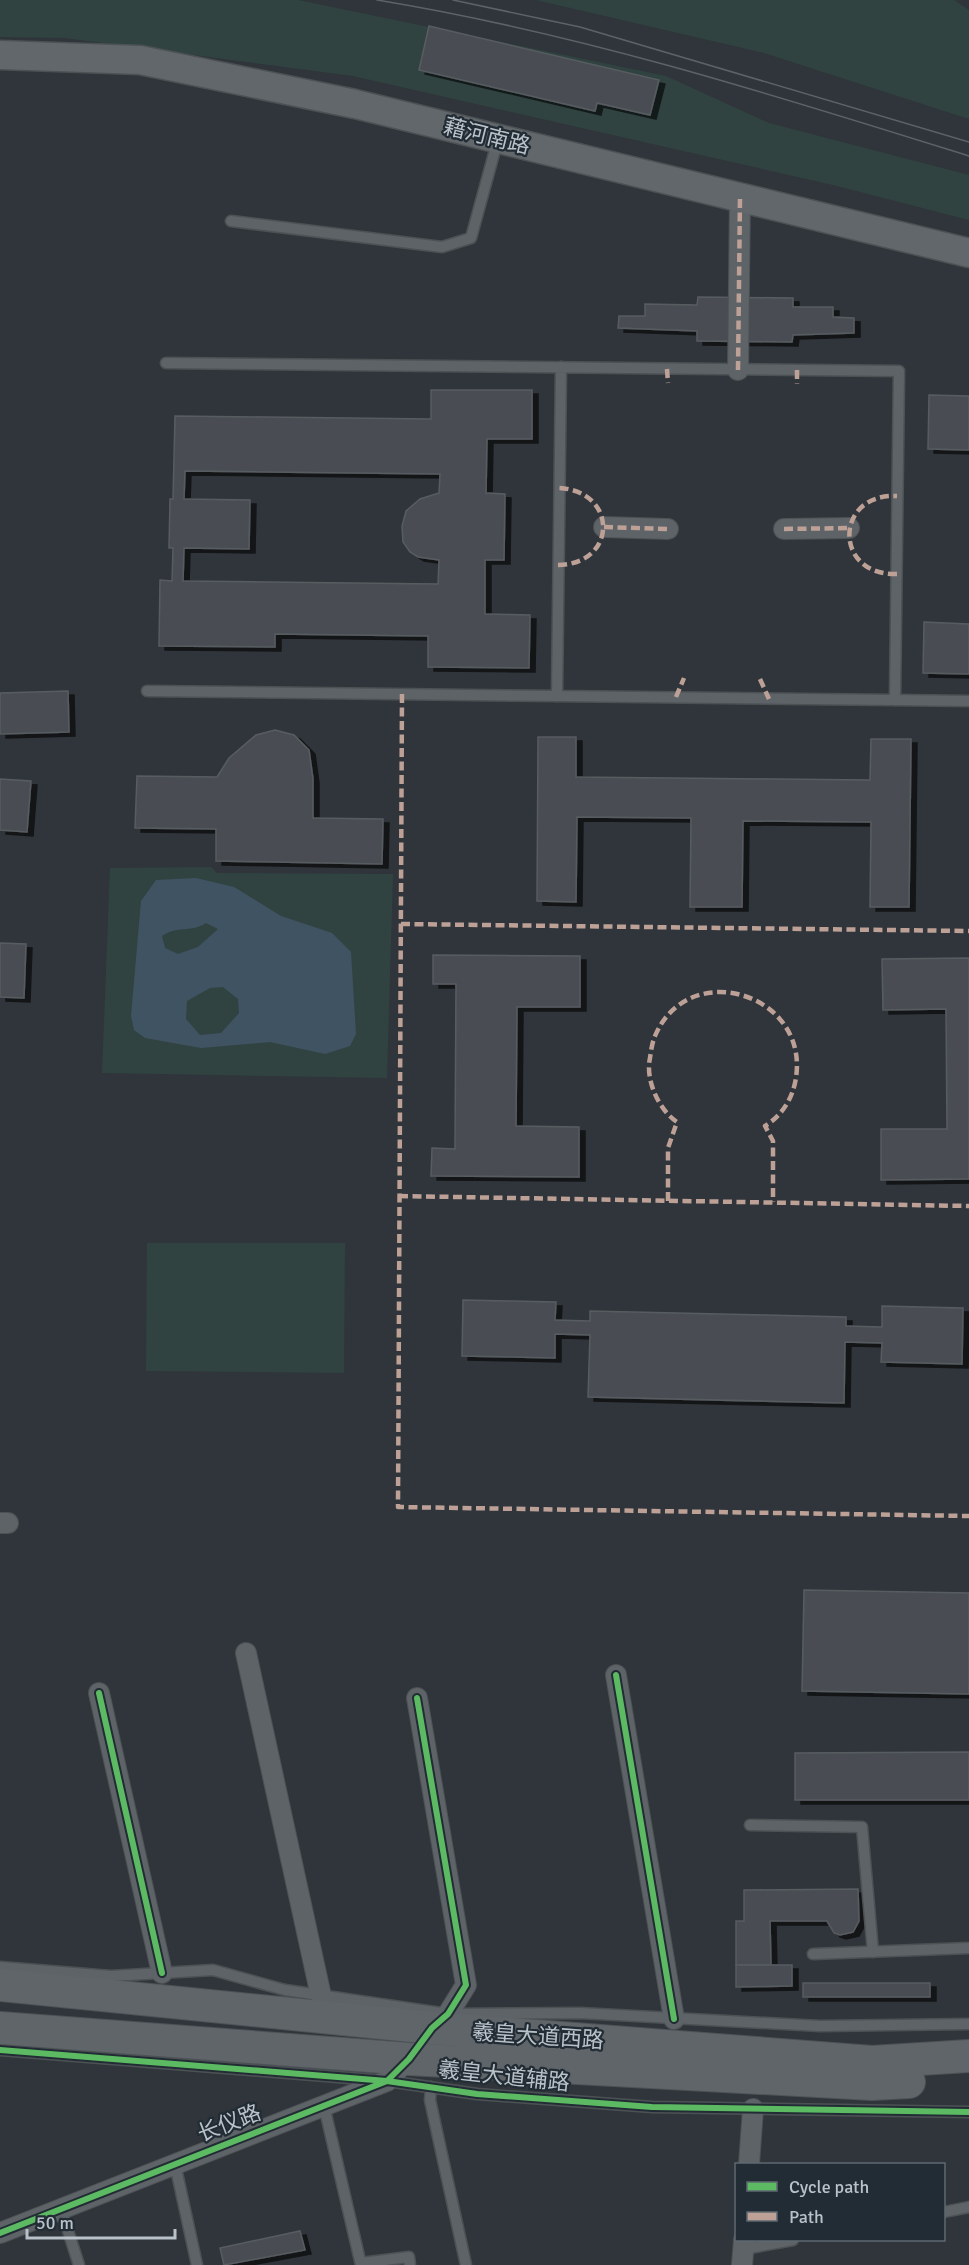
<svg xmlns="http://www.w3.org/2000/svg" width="969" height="2265" viewBox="0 0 969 2265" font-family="Signika,'Noto Sans SC',sans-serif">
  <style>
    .green { fill: #304341 }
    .water { fill: #405362; fill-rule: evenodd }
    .building { fill: #494e53; stroke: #575c61; stroke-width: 1.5; fill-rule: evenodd; filter: url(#shadow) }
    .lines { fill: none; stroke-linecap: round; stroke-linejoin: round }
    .lane-casing { stroke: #4c5154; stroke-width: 13 }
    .street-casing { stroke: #4c5154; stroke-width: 22 }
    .secondary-casing { stroke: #4c5154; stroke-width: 31 }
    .primary-casing { stroke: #4c5256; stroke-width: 34 }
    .lane { stroke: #5e6368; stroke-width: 10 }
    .street { stroke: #5e6368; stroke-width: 20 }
    .secondary { stroke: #62676c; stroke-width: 28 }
    .primary { stroke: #60656a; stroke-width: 32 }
    .tram { stroke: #5d6266; stroke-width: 1.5 }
    .quiet { stroke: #bda197; stroke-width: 4.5; stroke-dasharray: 9 4.5; stroke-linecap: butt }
    .cycleway-casing { stroke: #222c34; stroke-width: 10 }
    .cycleway { stroke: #5cba63; stroke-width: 6 }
    .labels { text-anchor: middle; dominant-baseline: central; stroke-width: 4.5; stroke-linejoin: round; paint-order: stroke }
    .street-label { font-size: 22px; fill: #bac2c9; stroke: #222c34 }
  </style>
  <defs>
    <filter id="shadow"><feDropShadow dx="6" dy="4" stdDeviation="0" flood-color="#0009"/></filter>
  </defs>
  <rect width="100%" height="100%" fill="#2f353a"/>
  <g class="green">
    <path d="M0,0H298L666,76L769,123L969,175V220L833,185L353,76L65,38L0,37Z"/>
    <path d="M536,0H954L969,10V119L764,53Z"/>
    <path d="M211,867L217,873L393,874L387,1078L102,1073L110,868Z"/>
    <path d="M147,1243H345L344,1373L146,1371Z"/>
  </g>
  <path class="water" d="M196,878L234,887L281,916L332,933L351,952L356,1034L350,1046L325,1054L270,1042L201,1048L145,1038L134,1030L131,1016L141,901L156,880ZM206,923L218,929L198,947L178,954L165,948L162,936C178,925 191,933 206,923ZM223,987L238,999L239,1013L221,1033L200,1035L186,1019L187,1001L210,988Z"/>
  <g class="building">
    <path d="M429,26L659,80L650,115L597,103L595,111L419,70Z"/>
    <path d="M698,297L793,298V307H833V317L854,318V333L793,335L792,342L697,341V331L618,328L619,316H645V304L697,305Z"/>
    <path d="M431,390H532V439H487L486,493L505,494L504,560H485V614L530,615L529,668L428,667V636L275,634V647L159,646L160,580L172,581L173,548H169L170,499H173L175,416L431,419ZM185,471L440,474L439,493L420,499L406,511L402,526L403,542L410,552L418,557L439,560L438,584L183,581L184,548L249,549L250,500L184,499Z"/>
    <path d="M929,395L969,396V450L928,449Z"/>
    <path d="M924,622L969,624V674L923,673Z"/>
    <path d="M68,691L69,732L0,734V693Z"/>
    <path d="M275,730L294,735L309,750L313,779V818L383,819L382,864L216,861V829L135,828L137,776L217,777L229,758L256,735Z"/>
    <path d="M538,737H576V777L870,780L871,739H911L909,907H870L871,822L743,821L742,907H690L691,818L577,817L576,902L537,901Z"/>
    <path d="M0,779L31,781L27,832L0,830Z"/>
    <path d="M0,943L26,944L24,998L0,997Z"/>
    <path d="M433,955L580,956V1007H517L516,1126L579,1127V1177L431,1176L432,1148L455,1149L456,984H433Z"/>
    <path d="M969,958V1179L881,1180V1129H947L946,1009L883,1010L882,959Z"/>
    <path d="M463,1300L556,1302L555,1320L590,1321V1311L846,1317V1326L882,1327V1306L963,1308L962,1364L881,1362L882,1343L845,1342L844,1403L588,1397L590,1335L555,1334V1358L462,1356Z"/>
    <path d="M804,1590L969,1593V1694L802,1691Z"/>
    <path d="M969,1752V1800H795V1753Z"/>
    <path d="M858,1889L859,1921L853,1932L840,1935L834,1933L827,1921H770L771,1965H736V1921H744V1890Z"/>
    <path d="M736,1965H792V1986L736,1987Z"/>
    <rect x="803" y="1983" width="127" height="14"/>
    <path d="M300,2231L305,2250L224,2265L220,2248Z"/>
  </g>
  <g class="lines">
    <defs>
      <g id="lane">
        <path d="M231,221L442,247L471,238L498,139"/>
        <path d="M166,363C410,366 654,369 899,371L895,700L557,696L561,367"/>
        <path d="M147,691L557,696"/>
        <path d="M895,700L969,701"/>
        <path d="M750,1825L862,1827L873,1952"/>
        <path d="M813,1954L969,1948"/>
        <path d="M0,1967L111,1976L213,1970L285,1990L448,2014L580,2013L820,2026L969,2024"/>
        <path d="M0,2050L387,2081L477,2094L652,2107L969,2112"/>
        <path d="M431,2087L430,2100L466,2265"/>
        <path d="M324,2106L361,2265"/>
        <path d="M175,2164L197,2265"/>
        <path d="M61,2209L79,2265"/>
        <path d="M944,2212L969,2207"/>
        <path d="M744,2249L793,2240"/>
        <path d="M361,2263L409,2257L410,2265"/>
      </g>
      <g id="street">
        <path d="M738,370L740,197"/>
        <path d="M604,527L668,529"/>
        <path d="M784,529L849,528"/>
        <path d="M0,1523H8"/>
        <path d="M246,1653L321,1996"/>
        <path d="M616,1675L674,2019"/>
        <path d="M99,1693L162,1973"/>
        <path d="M417,1698L466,1985L448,2014L430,2030"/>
        <path d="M749,2164L753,2109"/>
        <path d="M0,2233L387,2081L411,2056"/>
        <path d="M742,2265L744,2240"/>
      </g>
      <path id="secondary" d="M0,55L140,60L355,104L969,253"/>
      <g id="primary">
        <path d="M0,1985L432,2028L872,2062L969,2056"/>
        <path d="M0,2028L409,2059L872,2084L909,2082"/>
      </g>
    </defs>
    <use href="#lane" class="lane-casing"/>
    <use href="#street" class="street-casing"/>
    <use href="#secondary" class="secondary-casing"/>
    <use href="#primary" class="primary-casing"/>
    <use href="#lane" class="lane"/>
    <use href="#street" class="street"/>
    <use href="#secondary" class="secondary"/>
    <use href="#primary" class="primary"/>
    <g class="tram">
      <path d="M377,0C579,33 774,95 969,156"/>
      <path d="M453,0L580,27L969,142"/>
    </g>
    <g class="quiet">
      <path d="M667,369L668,383"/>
      <path d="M738,370L740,197"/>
      <path d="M797,370V384"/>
      <path d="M604,527L668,529"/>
      <path d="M784,529L849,528"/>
      <path d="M558,565C618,564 618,491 559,488"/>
      <path d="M897,574C833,576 834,493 897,496"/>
      <path d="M760,679L769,699"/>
      <path d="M402,694L398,1507L969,1516"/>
      <path d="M676,697L684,678"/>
      <path d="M401,924L969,931"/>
      <path d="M399,1196L969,1206"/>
      <path d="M668,1201V1148L677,1122C659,1110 645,1080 650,1058C651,1051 652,1043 655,1036C689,955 814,995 795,1083C791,1101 781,1116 765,1126L773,1141V1202"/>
    </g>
    <defs>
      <g id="cycleway">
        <path d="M616,1675L674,2019"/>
        <path d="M99,1693L162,1973"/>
        <path d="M0,2050L387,2081L477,2094L652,2107L969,2112"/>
        <path d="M0,2233L387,2081L409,2059L432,2028L448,2014L466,1985L417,1698"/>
      </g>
    </defs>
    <use href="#cycleway" class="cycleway-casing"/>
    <use href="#cycleway" class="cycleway"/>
  </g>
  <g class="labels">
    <g class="street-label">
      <text transform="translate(487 136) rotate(14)">藉河南路</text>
      <text transform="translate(538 2036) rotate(4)">羲皇大道西路</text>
      <text transform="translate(504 2076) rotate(6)">羲皇大道辅路</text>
      <text transform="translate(229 2123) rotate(-21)">长仪路</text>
    </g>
  </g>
  <rect x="735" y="2163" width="210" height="78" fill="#222c34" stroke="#5f6870" stroke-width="1.5"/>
  <rect x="747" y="2182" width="30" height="9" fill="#5cba63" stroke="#5f6870" stroke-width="1.5"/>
  <text x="789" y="2193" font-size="18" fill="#bac2c9">Cycle path</text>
  <rect x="747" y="2212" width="30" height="9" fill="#bda197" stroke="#5f6870" stroke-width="1.5"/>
  <text x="789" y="2223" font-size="18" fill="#bac2c9">Path</text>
  <path d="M27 2229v9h148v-9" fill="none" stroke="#bac2c9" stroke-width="3"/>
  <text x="36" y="2229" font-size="18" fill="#bac2c9" stroke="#222c34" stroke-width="4.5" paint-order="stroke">50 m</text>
</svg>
